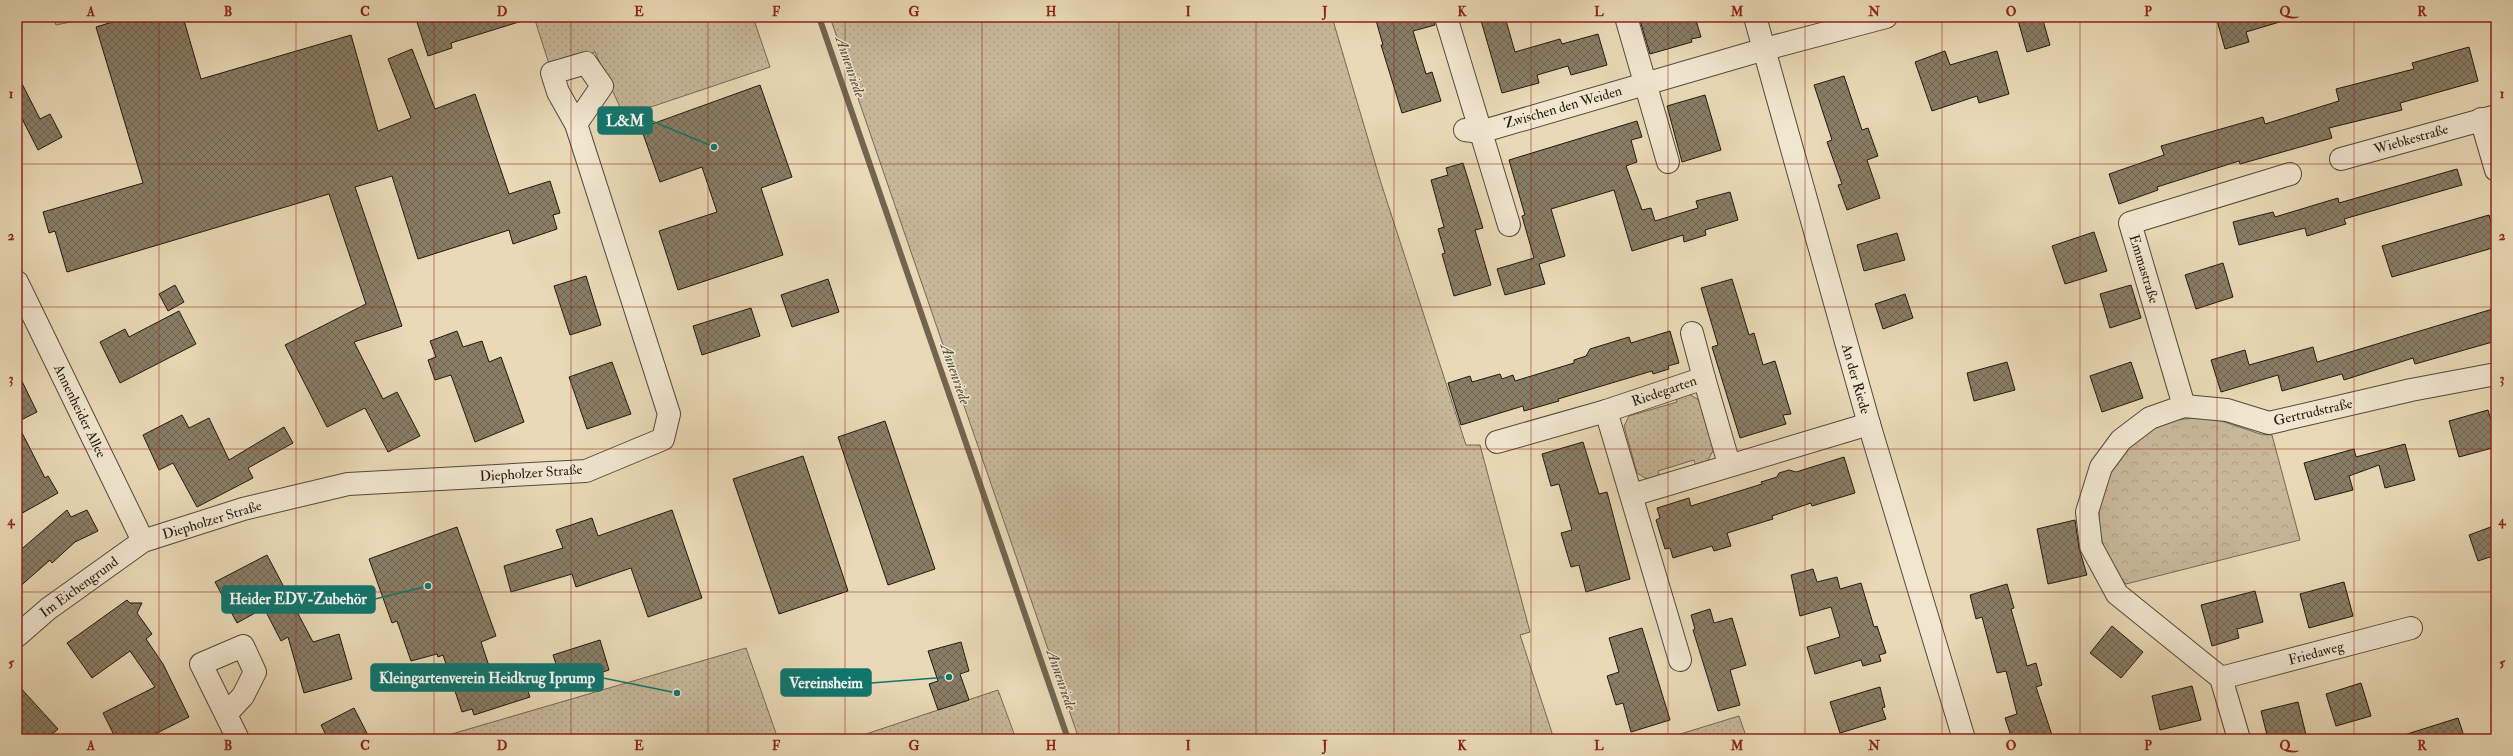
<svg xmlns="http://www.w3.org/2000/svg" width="2513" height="756" viewBox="0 0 2513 756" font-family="'IM FELL Double Pica',serif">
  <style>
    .grass { fill: url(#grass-dots); stroke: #746854 }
    .forest { fill: url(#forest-firs); stroke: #746854 }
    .park { fill: url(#park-crowns); stroke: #746854 }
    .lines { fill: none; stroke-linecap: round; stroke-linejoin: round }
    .stream { stroke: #716551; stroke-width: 6 }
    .building { fill: url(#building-cross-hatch); stroke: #22190f }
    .minor-casing { stroke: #544939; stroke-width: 24 }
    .minor { stroke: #f1e6d0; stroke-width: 22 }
    .grid { fill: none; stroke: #8f2418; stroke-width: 1; stroke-opacity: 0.55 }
    .labels { text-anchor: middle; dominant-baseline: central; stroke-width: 3; stroke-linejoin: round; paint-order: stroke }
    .street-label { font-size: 14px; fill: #22190f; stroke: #f1e6d0 }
    .water-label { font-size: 15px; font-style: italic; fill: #564c3b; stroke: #f1e6d0 }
    .leader { fill: none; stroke: #0f766e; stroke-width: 1.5 }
    .callout-dot { fill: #0f766e; stroke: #f1e6d0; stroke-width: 1.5 }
    .callout { fill: #0f766e; stroke: #0f766e; stroke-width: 1.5 }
    .callout-label { font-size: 15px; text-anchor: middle; font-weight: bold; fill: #fff }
    .neatline { fill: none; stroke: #8f2418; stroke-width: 1.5 }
    .grid-label { font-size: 13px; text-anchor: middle; font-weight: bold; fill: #8f2418 }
  </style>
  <defs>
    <pattern id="grass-dots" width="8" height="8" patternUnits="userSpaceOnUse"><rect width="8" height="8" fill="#c7b89a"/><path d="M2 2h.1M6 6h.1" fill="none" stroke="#ab9e84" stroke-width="1.8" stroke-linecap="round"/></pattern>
    <pattern id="forest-firs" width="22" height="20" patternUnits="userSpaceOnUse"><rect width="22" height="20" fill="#c7b89a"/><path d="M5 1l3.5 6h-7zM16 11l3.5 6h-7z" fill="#ab9e84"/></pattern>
    <pattern id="park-crowns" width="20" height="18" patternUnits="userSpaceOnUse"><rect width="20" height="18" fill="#c7b89a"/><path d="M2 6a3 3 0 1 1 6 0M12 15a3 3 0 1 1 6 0" fill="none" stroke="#ab9e84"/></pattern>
    <pattern id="building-cross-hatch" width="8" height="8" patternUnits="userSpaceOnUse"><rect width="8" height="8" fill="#897d66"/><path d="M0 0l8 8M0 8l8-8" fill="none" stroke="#706652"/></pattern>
  </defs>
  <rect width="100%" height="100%" fill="#e9d9b6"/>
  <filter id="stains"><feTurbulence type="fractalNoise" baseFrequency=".005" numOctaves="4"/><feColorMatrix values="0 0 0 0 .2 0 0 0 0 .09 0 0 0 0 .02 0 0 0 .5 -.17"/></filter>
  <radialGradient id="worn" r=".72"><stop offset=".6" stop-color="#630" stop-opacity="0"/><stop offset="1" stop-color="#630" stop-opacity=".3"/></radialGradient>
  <g class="grass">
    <path d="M534,17H753L770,67L624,116L595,52L550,67Z"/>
    <path d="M830,17H1332L1381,183L1466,445H1480L1530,632L1520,635L1554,739H1079Z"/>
    <path d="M1687,393L1699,400L1714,449L1706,464L1696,467L1694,460L1658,471L1660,478L1650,481L1637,473L1624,426L1629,416L1677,402L1676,396Z"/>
    <path d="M746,648L778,739L438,738Z"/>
    <path d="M998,690L1016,739H851Z"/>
    <path d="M1739,716L1747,739H1664Z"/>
  </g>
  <path class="forest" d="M53,17H94L56,25Z"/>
  <path class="park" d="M2210,417L2260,434L2272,435L2300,540L2126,584C2089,545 2091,489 2127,449C2135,441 2147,429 2158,425C2174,419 2193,418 2210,417Z"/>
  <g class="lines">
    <path class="stream" d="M819,17L1068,739"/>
  </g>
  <g class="building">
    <path d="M129,17H183L201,79L351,35L378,131L411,118L388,59L412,49L435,109L475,94L509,194L550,181L560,213L553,215L557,229L513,244L509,230L418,259L392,176L355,187L402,326L354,342L383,399L397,392L420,436L388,452L365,408L327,427L285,345L366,304L329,194L67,272L55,231L49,233L43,212L143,183L96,27Z"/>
    <path d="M434,17H522V21L451,43L452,48L428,56L417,22Z"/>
    <path d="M1375,17H1434L1435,25L1413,31L1426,74L1432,72L1441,101L1402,113L1381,45H1383Z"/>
    <path d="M1480,17H1505L1515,52L1560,39L1562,44L1598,34L1607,65L1571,75L1568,66L1537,75L1539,83L1502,93Z"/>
    <path d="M1639,17H1695L1701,37L1691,39L1692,42L1650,54Z"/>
    <path d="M2017,17H2042L2050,45L2027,52Z"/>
    <path d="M2216,17H2283V21L2246,32L2249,42L2225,49Z"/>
    <path d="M2469,47L2478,81L2400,103L2402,110L2329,128L2332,138L2240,164L2239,161L2157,187L2158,190L2119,204L2109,174L2164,155L2161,146L2263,117L2265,124L2339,101L2336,89L2414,69L2412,63Z"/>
    <path d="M1945,51L1950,65L1997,51L2009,94L1979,103L1977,96L1932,111L1915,62Z"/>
    <path d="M17,74L40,119L50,114L62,137L38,150L17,109Z"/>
    <path d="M1844,76L1862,130L1868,128L1878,156L1867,160L1880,198L1847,210L1838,185L1842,184L1827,142L1832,140L1814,85Z"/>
    <path d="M760,85L792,177L761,188L783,255L678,290L659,231L717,212L702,167L660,182L641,128Z"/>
    <path d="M1705,95L1721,150L1682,162L1667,106Z"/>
    <path d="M1637,121L1642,137L1631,140L1637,162L1626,166L1642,210L1651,208L1655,221L1698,208L1696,201L1730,192L1738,220L1705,230L1706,235L1684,242L1683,235L1632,251L1614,190L1551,209L1565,256L1539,264L1545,284L1505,295L1497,269L1534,258L1522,216L1525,215L1509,160Z"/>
    <path d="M1463,163L1483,228L1475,230L1491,285L1454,296L1442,254L1445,253L1438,229L1444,227L1431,180L1448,175L1446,168Z"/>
    <path d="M2457,169L2462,185L2344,219L2346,224L2307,236L2305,228L2239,245L2233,222L2273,212L2275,217L2338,198L2339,203Z"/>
    <path d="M2489,215L2496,238V247L2392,277L2382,246Z"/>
    <path d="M2094,232L2107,271L2065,284L2052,246Z"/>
    <path d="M1897,233L1905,260L1864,271L1857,245Z"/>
    <path d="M2223,263L2233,297L2196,309L2185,275Z"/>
    <path d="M586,276L601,325L570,335L554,286Z"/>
    <path d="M828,279L839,312L792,327L781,295Z"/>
    <path d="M1732,279L1749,335L1754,333L1763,365L1775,361L1791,414L1783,415L1786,424L1740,438L1712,347L1718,345L1701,288Z"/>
    <path d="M175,285L184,302L168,311L159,294Z"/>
    <path d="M2131,285L2141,318L2110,328L2100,294Z"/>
    <path d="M1905,294L1913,318L1883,329L1875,304Z"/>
    <path d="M751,308L760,336L702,355L693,326Z"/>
    <path d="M2496,308V341L2415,364L2413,358L2344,380L2342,374L2282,391L2278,375L2221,392L2211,360L2245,350L2249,365L2313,347L2317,362Z"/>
    <path d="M179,311L196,344L120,383L100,342L125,329L129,337Z"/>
    <path d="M457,331L463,347L482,341L489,362L501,357L524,422L475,442L451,375L435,380L428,360L436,357L430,341Z"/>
    <path d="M1670,331L1679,363L1668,366L1669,369L1653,374L1652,371L1558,399L1559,401L1524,411L1523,406L1461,425L1448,383L1470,376L1472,382L1500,374L1502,379L1513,375L1515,381L1574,363V360L1586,356L1590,349L1629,337L1631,343Z"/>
    <path d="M612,362L631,414L587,429L569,377Z"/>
    <path d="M2007,362L2015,390L1974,401L1967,373Z"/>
    <path d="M2131,362L2143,398L2102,412L2090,376Z"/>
    <path d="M17,371L37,412L17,422Z"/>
    <path d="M2488,410L2496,436V447L2459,457L2449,421Z"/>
    <path d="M182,415L189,428L209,418L229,460L284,427L293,443L248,468L253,478L197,507L173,463L159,470L143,435Z"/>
    <path d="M885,421L935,569L888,585L838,437Z"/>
    <path d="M17,423L45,478L48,476L58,493L17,516Z"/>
    <path d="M1583,442L1599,494L1607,492L1630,579L1586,592L1579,565L1571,567L1561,533L1572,530L1559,484L1551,486L1542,454Z"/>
    <path d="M2405,444L2415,480L2385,488L2379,465L2349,476L2353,490L2315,500L2304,463L2354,449L2356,457Z"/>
    <path d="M803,456L848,591L779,614L733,479Z"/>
    <path d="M1844,457L1855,493L1812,506L1811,503L1772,516L1773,519L1727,533L1731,546L1714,551L1712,546L1673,558L1670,548L1665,549L1656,520L1660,518L1657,508L1689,498L1691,506L1762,484L1761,482L1777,477L1779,473L1789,470L1796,472Z"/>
    <path d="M67,510L71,517L87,510L98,531L75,542L52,563L50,560L17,589V553Z"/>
    <path d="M672,510L702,598L648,617L631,568L576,587L572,574L511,592L504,566L563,548L556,530L592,518L598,536Z"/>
    <path d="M2075,520L2079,548L2087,575L2048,584L2037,529Z"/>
    <path d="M2496,525V555L2478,561L2469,535Z"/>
    <path d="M457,527L496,636L481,642L493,678L509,672L513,684L524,680L530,697L474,715L472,709L462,712L443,655L438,657L437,654L411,661L397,621L392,623L369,559Z"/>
    <path d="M267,555L313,642L339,634L352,679L304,693L288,637L281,641L264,608L237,623L215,582Z"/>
    <path d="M1813,569L1817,582L1837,577L1840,589L1861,583L1874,627L1877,626L1886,653L1879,655L1881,661L1863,666L1861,660L1815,674L1807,647L1840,637L1831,607L1800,616L1791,575Z"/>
    <path d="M2344,582L2353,616L2309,628L2300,594Z"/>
    <path d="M2007,584L2014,608L2011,609L2027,666L2036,663L2042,685L2036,687L2052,735L2039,739H2012L2005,718L2017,714L2006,671L1997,673L1982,617L1976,619L1970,595Z"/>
    <path d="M2255,591L2263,622L2237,629L2239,638L2212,646L2201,605Z"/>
    <path d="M127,600L130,603H142L137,613L152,634L146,639L163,664L189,717L145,739H116L103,713L155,687L130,651L92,678L67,643Z"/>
    <path d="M1710,609L1714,623L1732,618L1746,665L1730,670L1740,705L1718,711L1693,630L1695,629L1691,615Z"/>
    <path d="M2112,626L2143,652L2121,678L2090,653Z"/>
    <path d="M1642,628L1670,720L1631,732L1623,703L1616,705L1607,676L1619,672L1609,638Z"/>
    <path d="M600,640L609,670L563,685L553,655Z"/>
    <path d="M961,642L969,671L960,674L969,700L938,710L929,684L938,681L928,651Z"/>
    <path d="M2361,683L2371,716L2336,726L2326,694Z"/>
    <path d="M17,684L58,729L47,739H17Z"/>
    <path d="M2192,686L2201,720L2160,730L2152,696Z"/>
    <path d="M1880,687L1885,707L1882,708L1886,719L1840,733L1830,702Z"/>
    <path d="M2298,702L2307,739H2268L2261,711Z"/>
    <path d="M354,708L370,739H328L321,725Z"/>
    <path d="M2458,718L2464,736L2455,739H2404V735Z"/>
  </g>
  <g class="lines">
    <defs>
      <g id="minor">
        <path d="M1446,17L1509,225"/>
        <path d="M1626,17L1668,162"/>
        <path d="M1755,17L1869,424L1964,739"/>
        <path d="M2481,119L2496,170"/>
        <path d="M1465,130L1480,132L1765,49L1886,17"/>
        <path d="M2341,159L2496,116"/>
        <path d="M17,282L143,541"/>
        <path d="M1692,333L1704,378"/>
        <path d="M2184,406L2130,223L2290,174"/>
        <path d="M1606,411L1680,660"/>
        <path d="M1497,442L1606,411L1704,378L1729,464"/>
        <path d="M1632,495L1869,424"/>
        <path d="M17,636L48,609L143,541L243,509L348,484L586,471L663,439L669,414L576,124L558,92L552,73L586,63L602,86L576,124"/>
        <path d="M2221,678L2411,628"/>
        <path d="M226,714L243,696L255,672L243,646L201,664L238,739"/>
        <path d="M2239,739L2221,678L2117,594L2091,546L2087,512L2101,467L2121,440L2150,418L2184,406L2227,410L2269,423L2411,390L2496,374"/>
      </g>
    </defs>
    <use href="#minor" class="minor-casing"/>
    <use href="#minor" class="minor"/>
  </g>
  <path class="grid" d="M159,17V739M296,17V739M434,17V739M571,17V739M708,17V739M845,17V739M982,17V739M1119,17V739M1256,17V739M1394,17V739M1531,17V739M1668,17V739M1805,17V739M1942,17V739M2080,17V739M2217,17V739M2354,17V739M17,164H2496M17,307H2496M17,449H2496M17,592H2496"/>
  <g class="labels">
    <g class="street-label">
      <text transform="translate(1563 107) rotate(-16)">Zwischen den Weiden</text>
      <text transform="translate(2411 139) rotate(-16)">Wiebkestraße</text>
      <text transform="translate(2144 269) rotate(73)">Emmastraße</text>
      <text transform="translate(1856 379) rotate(74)">An der Riede</text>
      <text transform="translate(1664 391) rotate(-19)">Riedegarten</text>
      <text transform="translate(80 411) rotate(64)">Annenheider Allee</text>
      <text transform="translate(2313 412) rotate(-13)">Gertrudstraße</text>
      <text transform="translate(531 473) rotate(-4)">Diepholzer Straße</text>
      <text transform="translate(212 520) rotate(-17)">Diepholzer Straße</text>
      <text transform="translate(79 587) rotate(-36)">Im Eichengrund</text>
      <text transform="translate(2316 653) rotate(-15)">Friedaweg</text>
    </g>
    <g class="water-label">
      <text transform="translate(850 67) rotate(71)">Annenriede</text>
      <text transform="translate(955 374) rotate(71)">Annenriede</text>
      <text transform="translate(1061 680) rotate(71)">Annenriede</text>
    </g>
  </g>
  <path class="leader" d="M714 147L652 121M428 586L375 599M677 693L603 678M949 677L871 683"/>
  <g class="callout-dot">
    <circle cx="714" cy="147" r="4"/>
    <circle cx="428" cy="586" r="4"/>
    <circle cx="677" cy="693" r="4"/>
    <circle cx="949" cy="677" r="4"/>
  </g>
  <g class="callout">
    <rect x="598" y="107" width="54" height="27" rx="4"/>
    <rect x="222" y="586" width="153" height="27" rx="4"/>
    <rect x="371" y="664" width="232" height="27" rx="4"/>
    <rect x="781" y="669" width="90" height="27" rx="4"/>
  </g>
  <g class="callout-label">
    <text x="625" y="126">L&amp;M</text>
    <text x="298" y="604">Heider EDV-Zubehör</text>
    <text x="487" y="683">Kleingartenverein Heidkrug Iprump</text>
    <text x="826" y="688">Vereinsheim</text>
  </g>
  <rect width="2513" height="756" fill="none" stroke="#e9d9b6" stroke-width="44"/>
  <rect x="22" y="22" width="2469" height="712" class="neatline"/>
  <g class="grid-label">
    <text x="91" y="16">A</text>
    <text x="228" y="16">B</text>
    <text x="365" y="16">C</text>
    <text x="502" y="16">D</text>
    <text x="639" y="16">E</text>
    <text x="776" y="16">F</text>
    <text x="914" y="16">G</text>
    <text x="1051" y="16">H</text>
    <text x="1188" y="16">I</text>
    <text x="1325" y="16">J</text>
    <text x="1462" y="16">K</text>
    <text x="1599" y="16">L</text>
    <text x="1737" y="16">M</text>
    <text x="1874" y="16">N</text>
    <text x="2011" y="16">O</text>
    <text x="2148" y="16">P</text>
    <text x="2285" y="16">Q</text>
    <text x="2422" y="16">R</text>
    <text x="11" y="98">1</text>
    <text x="2502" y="98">1</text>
    <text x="11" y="240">2</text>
    <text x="2502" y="240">2</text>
    <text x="11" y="383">3</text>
    <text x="2502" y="383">3</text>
    <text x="11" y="525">4</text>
    <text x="2502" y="525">4</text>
    <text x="11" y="667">5</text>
    <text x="2502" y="667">5</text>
    <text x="91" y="750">A</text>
    <text x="228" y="750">B</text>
    <text x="365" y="750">C</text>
    <text x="502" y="750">D</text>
    <text x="639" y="750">E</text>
    <text x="776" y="750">F</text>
    <text x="914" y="750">G</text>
    <text x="1051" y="750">H</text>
    <text x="1188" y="750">I</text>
    <text x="1325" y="750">J</text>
    <text x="1462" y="750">K</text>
    <text x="1599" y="750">L</text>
    <text x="1737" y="750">M</text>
    <text x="1874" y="750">N</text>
    <text x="2011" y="750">O</text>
    <text x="2148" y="750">P</text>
    <text x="2285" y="750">Q</text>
    <text x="2422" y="750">R</text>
  </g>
  <rect width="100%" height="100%" filter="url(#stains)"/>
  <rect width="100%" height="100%" fill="url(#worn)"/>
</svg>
